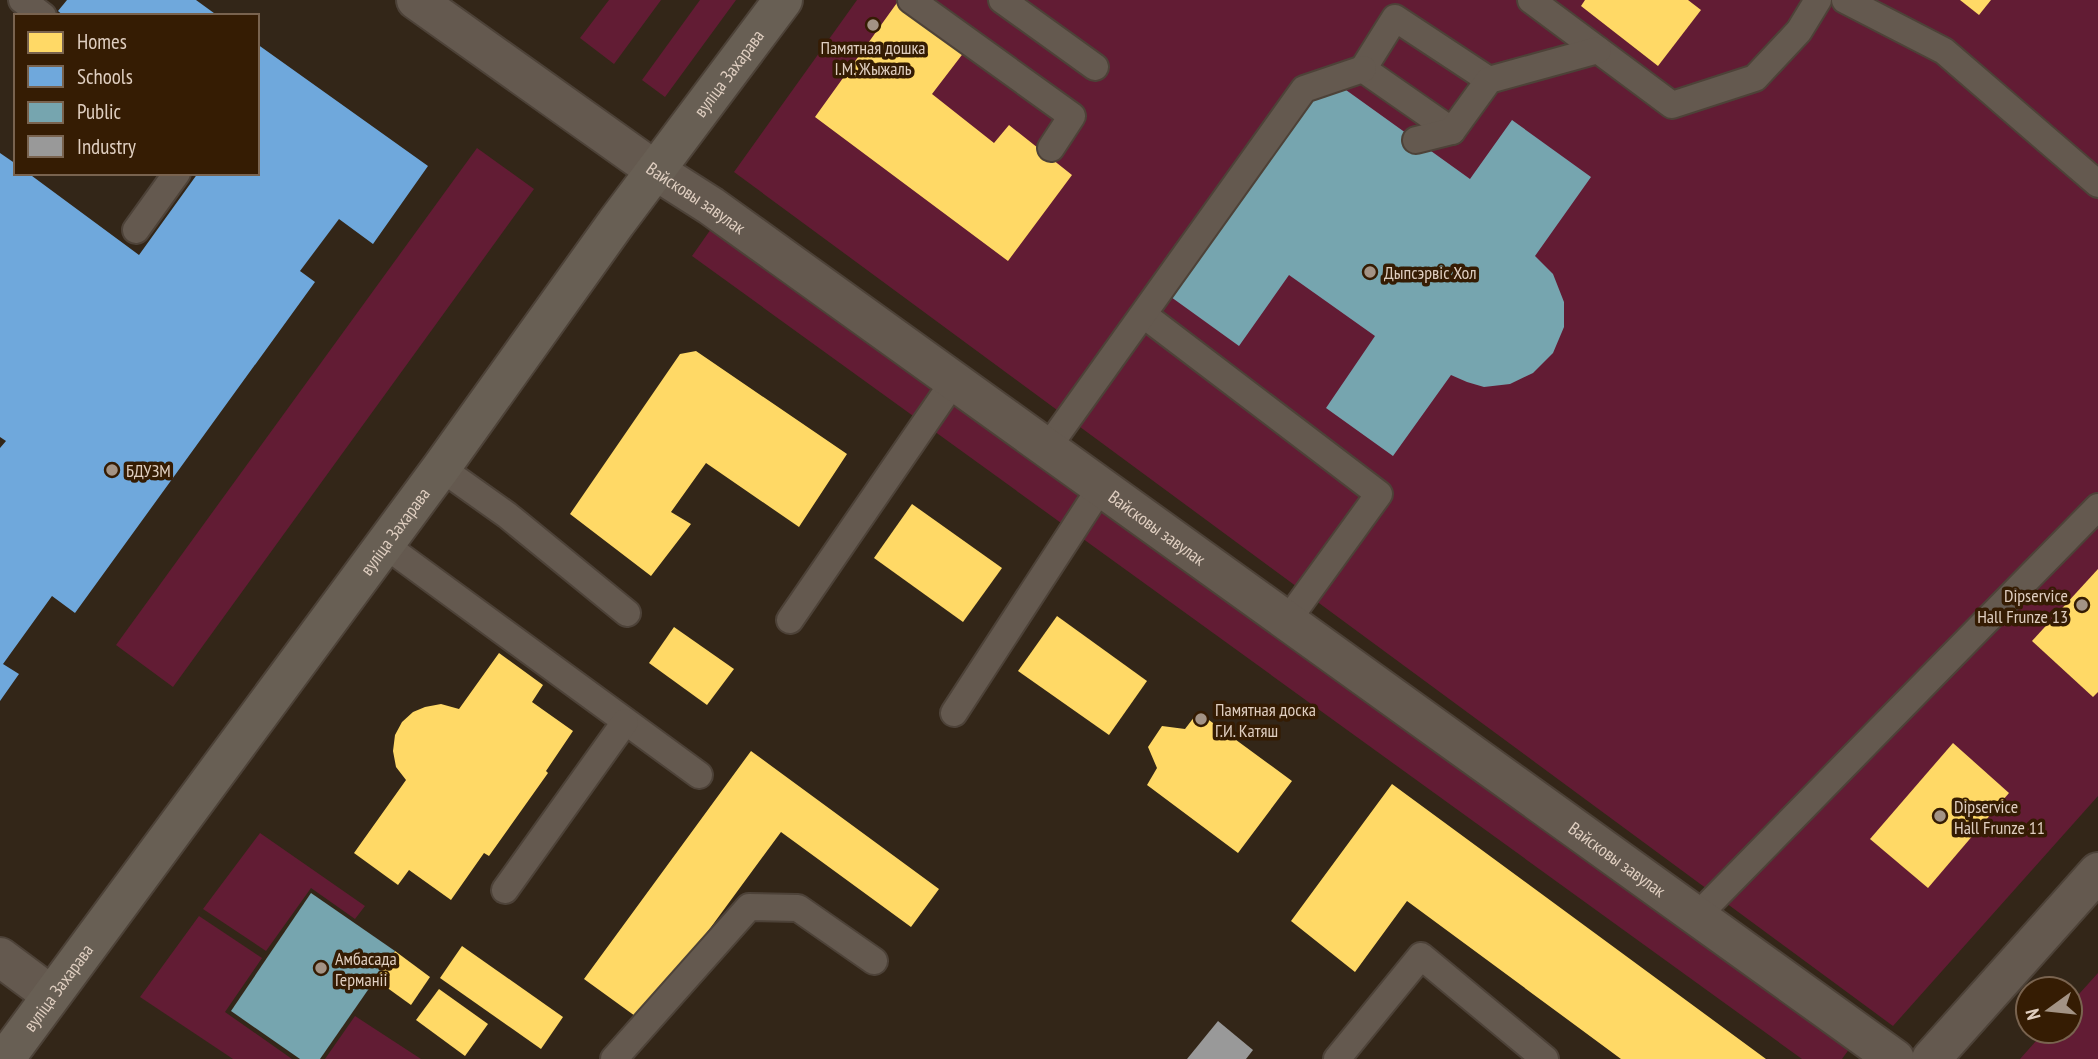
<svg xmlns="http://www.w3.org/2000/svg" width="2098" height="1059" viewBox="0 0 2098 1059" font-family="'PT Sans Narrow',sans-serif">
  <style>
    .green { fill: #621c34 }
    .homes { fill: #ffd966 }
    .schools { fill: #6fa8dc }
    .public { fill: #76a5af }
    .industry { fill: #999 }
    .lines { fill: none; stroke-linecap: round; stroke-linejoin: round }
    .service-casing { stroke: #4d4238; stroke-width: 30 }
    .minor-casing { stroke: #4d4238; stroke-width: 42 }
    .tertiary-casing { stroke: #4d4238; stroke-width: 42 }
    .secondary-casing { stroke: #4d4238; stroke-width: 42 }
    .service { stroke: #64594f; stroke-width: 26 }
    .minor { stroke: #64594f; stroke-width: 38 }
    .tertiary { stroke: #64594f; stroke-width: 38 }
    .secondary { stroke: #685f54; stroke-width: 38 }
    .poi-dot { fill: #a39385; stroke: #351c03; stroke-width: 2.5 }
    .labels { text-anchor: middle; dominant-baseline: central; stroke-width: 7; stroke-linejoin: round; paint-order: stroke }
    .poi-label { font-size: 18px; fill: #dfcec0; stroke: #351c03; text-anchor: start }
    .street-label { font-size: 18px; fill: #dfcec0; stroke: #351c03 }
  </style>
  <rect width="100%" height="100%" fill="#332618"/>
  <g class="green">
    <path d="M609,0H661L614,64L580,38Z"/>
    <path d="M700,0H736L665,97L642,80Z"/>
    <path d="M857,0H2098V796L1893,1026L734,172Z"/>
    <path d="M477,148L534,189L173,687L116,645Z"/>
    <path d="M718,219L1855,1041L1842,1059H1802L692,256Z"/>
    <path d="M260,833L365,906L355,919L311,888L266,951L203,909Z"/>
    <path d="M199,916L262,958L225,1012L292,1059H233L140,997Z"/>
    <path d="M2098,973V1059H2020L2045,1031H2070V1004Z"/>
    <path d="M355,1016L421,1059H325Z"/>
  </g>
  <g class="homes">
    <path d="M899,0L968,47L932,94L994,143L1009,125L1072,175L1008,261L815,117Z"/>
    <path d="M1585,0H1688L1701,10L1658,66L1581,6Z"/>
    <path d="M1960,0H1991L1979,15Z"/>
    <path d="M696,351L847,454L799,527L706,463L671,512L691,524L651,576L570,514L680,354Z"/>
    <path d="M912,504L1002,568L963,622L874,558Z"/>
    <path d="M2098,569V692L2093,697L2032,641Z"/>
    <path d="M1057,616L1147,681L1109,735L1018,671Z"/>
    <path d="M674,627L734,669L707,705L649,663Z"/>
    <path d="M499,653L543,685L532,702L573,731L546,771L548,773L489,856L484,853L451,900L409,870L398,885L354,853L406,780L396,767L393,751L395,735L402,722L413,712L425,707L441,704L459,709Z"/>
    <path d="M1198,712L1292,781L1238,853L1147,785L1157,768L1148,747L1162,726L1185,729Z"/>
    <path d="M1953,743L2009,793L1928,888L1870,839Z"/>
    <path d="M751,751L939,889L911,927L781,832L642,1021L584,979Z"/>
    <path d="M1392,784L1766,1059H1621L1407,901L1355,972L1291,921Z"/>
    <path d="M462,946L563,1017L541,1049L440,978Z"/>
    <path d="M395,951L430,977L411,1005L375,979Z"/>
    <path d="M439,989L488,1024L465,1056L416,1020Z"/>
  </g>
  <g class="schools">
    <path d="M67,0H196L218,16H64L58,11Z"/>
    <path d="M257,44L428,166L373,244L339,219L300,271L315,282L75,613L52,596L3,664L19,674L0,701V448L6,441L0,437V153L16,164V173H28L139,255L198,173H257Z"/>
  </g>
  <g class="public">
    <path d="M1346,90L1470,179L1512,120L1591,177L1535,256L1553,274L1564,302V327L1553,353L1533,373L1510,384L1484,387L1467,382L1451,375L1393,456L1326,408L1375,336L1289,275L1239,346L1171,297L1312,95Z"/>
    <path d="M311,893L395,951L320,1059H300L231,1011Z"/>
  </g>
  <path class="industry" d="M1218,1021L1253,1050L1246,1059H1187Z"/>
  <g class="lines">
    <defs>
      <g id="service">
        <path d="M22,0L43,16"/>
        <path d="M911,0L1072,116L1051,148"/>
        <path d="M1002,0L1095,67"/>
        <path d="M1531,0L1672,105L1755,78L1799,31L1818,0"/>
        <path d="M1845,0L1944,51L2098,184"/>
        <path d="M1452,131L1363,69L1395,18L1489,80"/>
        <path d="M1416,140L1452,131L1489,80L1598,50"/>
        <path d="M136,230L177,173"/>
        <path d="M1144,315L1379,494L1287,621"/>
        <path d="M1048,447L1304,89L1363,69"/>
        <path d="M441,468L507,515L627,613"/>
        <path d="M385,545L699,775"/>
        <path d="M790,620L954,381"/>
        <path d="M954,713L1101,487"/>
        <path d="M505,890L625,722"/>
        <path d="M1697,916L2098,507"/>
        <path d="M614,1059L749,907L798,908L874,961"/>
        <path d="M1337,1059L1421,956L1545,1059"/>
      </g>
      <g id="minor">
        <path id="s1" d="M416,0L656,171L711,206L1895,1059"/>
      </g>
      <g id="tertiary">
        <path d="M0,957L51,995"/>
        <path d="M1931,1059L2098,872"/>
      </g>
      <g id="secondary">
        <path id="s2" d="M5,1059L441,468L616,223L783,0"/>
      </g>
    </defs>
    <use href="#service" class="service-casing"/>
    <use href="#minor" class="minor-casing"/>
    <use href="#tertiary" class="tertiary-casing"/>
    <use href="#secondary" class="secondary-casing"/>
    <use href="#service" class="service"/>
    <use href="#minor" class="minor"/>
    <use href="#tertiary" class="tertiary"/>
    <use href="#secondary" class="secondary"/>
  </g>
  <g class="poi-dot">
    <circle cx="873" cy="25" r="7"/>
    <circle cx="1370" cy="272" r="7"/>
    <circle cx="112" cy="470" r="7"/>
    <circle cx="2082" cy="605" r="7"/>
    <circle cx="1201" cy="719" r="7"/>
    <circle cx="1940" cy="816" r="7"/>
    <circle cx="321" cy="968" r="7"/>
  </g>
  <g class="labels">
    <g class="poi-label">
      <text x="873" y="47" text-anchor="middle">Памятная дошка<tspan x="873" dy="21">І.М. Жыжаль</tspan></text>
      <text x="1384" y="272">Дыпсэрвіс Хол</text>
      <text x="126" y="470">БДУЗМ</text>
      <text x="2068" y="595" text-anchor="end">Dipservice<tspan x="2068" dy="21">Hall Frunze 13</tspan></text>
      <text x="1215" y="709">Памятная доска<tspan x="1215" dy="21">Г.И. Катяш</tspan></text>
      <text x="1954" y="806">Dipservice<tspan x="1954" dy="21">Hall Frunze 11</tspan></text>
      <text x="335" y="958">Амбасада<tspan x="335" dy="21">Германіі</tspan></text>
    </g>
    <g class="street-label">
      <text stroke="none"><textPath href="#s2" startOffset="1223">вуліца Захарава</textPath></text>
      <text stroke="none"><textPath href="#s1" startOffset="343">Вайсковы завулак</textPath></text>
      <text stroke="none"><textPath href="#s1" startOffset="910">Вайсковы завулак</textPath></text>
      <text stroke="none"><textPath href="#s2" startOffset="656">вуліца Захарава</textPath></text>
      <text stroke="none"><textPath href="#s1" startOffset="1477">Вайсковы завулак</textPath></text>
      <text stroke="none"><textPath href="#s2" startOffset="89">вуліца Захарава</textPath></text>
    </g>
  </g>
  <rect x="14" y="14" width="245" height="161" fill="#351c03" stroke="#79634f" stroke-width="2"/>
  <rect x="28" y="32" width="35" height="21" fill="#ffd966" stroke="#79634f" stroke-width="2"/>
  <text x="77" y="49" font-size="21" fill="#dfcec0">Homes</text>
  <rect x="28" y="66" width="35" height="21" fill="#6fa8dc" stroke="#79634f" stroke-width="2"/>
  <text x="77" y="84" font-size="21" fill="#dfcec0">Schools</text>
  <rect x="28" y="102" width="35" height="21" fill="#76a5af" stroke="#79634f" stroke-width="2"/>
  <text x="77" y="119" font-size="21" fill="#dfcec0">Public</text>
  <rect x="28" y="136" width="35" height="21" fill="#999999" stroke="#79634f" stroke-width="2"/>
  <text x="77" y="154" font-size="21" fill="#dfcec0">Industry</text>
  <g transform="translate(2049 1010) rotate(255)"><circle r="33" fill="#351c03" stroke="#79634f" stroke-width="2"/>
  <path d="M0-5L12 26L0 18L-12 26Z" fill="#a39385"/>
  <text y="-10" font-size="19" font-weight="bold" text-anchor="middle" fill="#dfcec0">N</text>
  </g>
</svg>
